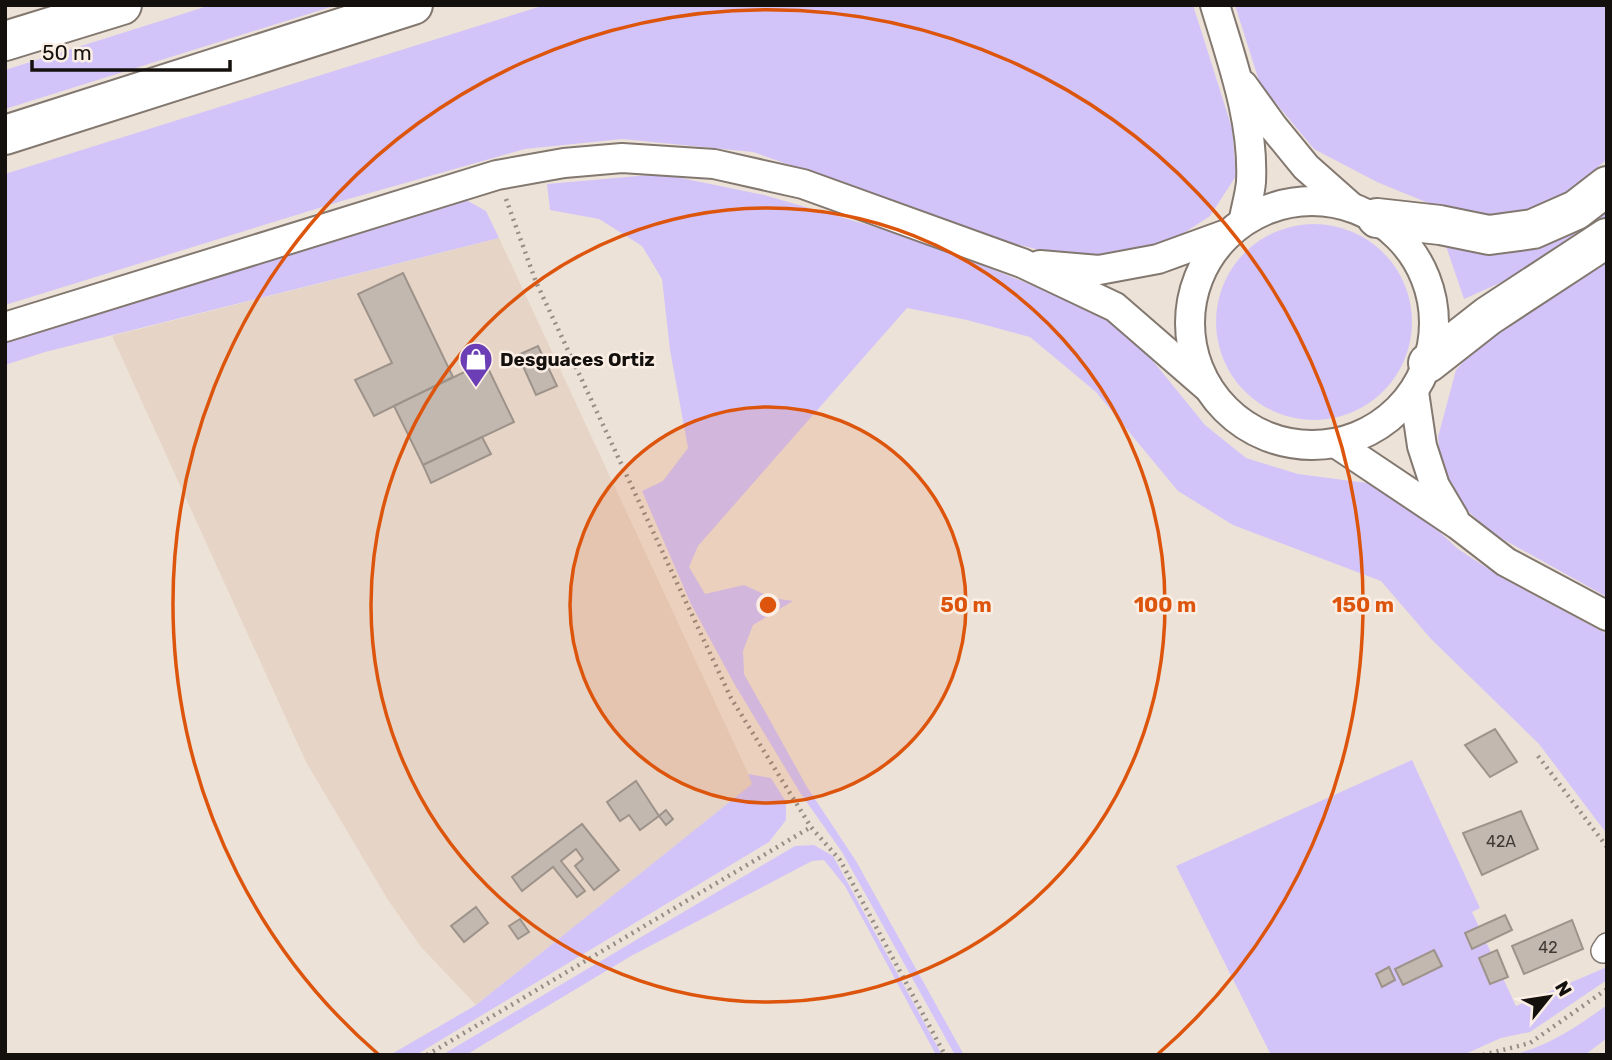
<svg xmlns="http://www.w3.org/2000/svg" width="1612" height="1060" viewBox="0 0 1612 1060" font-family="Rubik,sans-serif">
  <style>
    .built { fill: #e6d5c6 }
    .green { fill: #d2c4f9 }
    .building { fill: #c3b8af; stroke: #9e938a; stroke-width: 2 }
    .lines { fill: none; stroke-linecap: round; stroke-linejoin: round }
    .minor-casing { stroke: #82786f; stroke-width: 26 }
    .tertiary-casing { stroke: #82786f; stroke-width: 32 }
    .motorway-casing { stroke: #82786f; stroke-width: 42 }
    .path { stroke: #958d86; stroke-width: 4.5; stroke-dasharray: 2 5; stroke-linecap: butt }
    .minor { stroke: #fff; stroke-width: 23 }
    .tertiary { stroke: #fff; stroke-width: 28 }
    .motorway { stroke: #fff; stroke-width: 38 }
    .ring { fill: none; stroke: #dd550c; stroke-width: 3.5 }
    .labels { text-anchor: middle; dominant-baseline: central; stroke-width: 5; stroke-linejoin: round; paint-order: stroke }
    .number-label { font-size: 16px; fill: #403a36 }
    .poi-label { font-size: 19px; font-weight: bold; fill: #14100d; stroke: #fbefe5; text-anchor: start }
    .centre { fill: #dd550c; stroke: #fbefe5; stroke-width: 3.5 }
    .ring-label { font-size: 21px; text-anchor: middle; font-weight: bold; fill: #dd550c; stroke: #fbefe5; stroke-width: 5; stroke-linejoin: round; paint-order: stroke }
  </style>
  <rect width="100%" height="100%" fill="#ede2d8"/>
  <path class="built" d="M499,238L753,784L476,1005L421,947L388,900L306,762L112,336Z"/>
  <g class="green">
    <path d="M211,5H337L5,109V70Z"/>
    <path d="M545,5H1193L1232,128L1236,176L1210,216L1167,244L1080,260L1012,243L753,152L622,139L525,149L345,200L5,305V174Z"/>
    <path d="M1235,5H1607V159L1558,202L1504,219L1455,214L1377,182L1314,149L1260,84Z"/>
    <path d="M661,174L764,195L913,238L1095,310L1144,350L1205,425L1246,458L1298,474L1367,483L1409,504L1458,549L1504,579L1607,634V834L1539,744L1431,639L1381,581L1233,525L1178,491L1096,392L1030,337L967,320L907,308L698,546L689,567L705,594L744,585L773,598L793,601L753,625L743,651L744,674L807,787L856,861L964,1055H955L842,852L801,794L735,685L691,604L642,491L663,481L688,448L670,350L662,279L642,246L599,219L550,210L547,184Z"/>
    <path d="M466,200L486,211L499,238L45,352L5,365V340L320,242Z"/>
    <path d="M1607,200V219L1540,265L1464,299L1446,246Z"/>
    <circle cx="1314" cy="322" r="98"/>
    <path d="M1607,257V597L1492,533L1455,499L1442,474L1438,437L1456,370L1492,329Z"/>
    <path d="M1412,760L1480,908L1472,912L1516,1006L1607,967V980L1530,1032L1501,1038L1463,1055H1271L1176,866Z"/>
    <path d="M748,774L771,778L786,802V820L769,842L416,1055H390L476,1005L752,784Z"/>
    <path d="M814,845L833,856L942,1055H936L845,886L824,860L812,861L631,956L466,1055H442L795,846Z"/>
    <path d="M1607,1005V1038L1585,1055H1512C1547,1047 1578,1026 1607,1005Z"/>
  </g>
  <g class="building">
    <path d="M403,273L453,377L374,416L355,380L392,363L358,294Z"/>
    <path d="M538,346L557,386L536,395L518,355Z"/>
    <path d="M485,362L514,422L423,465L394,406Z"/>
    <path d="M482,437L491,454L431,483L423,465Z"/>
    <path d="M1495,729L1517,762L1490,777L1465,745Z"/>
    <path d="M636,781L659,816L640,830L629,815L620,821L607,802Z"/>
    <path d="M666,810L673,819L666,825L659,816Z"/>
    <path d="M1521,811L1538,849L1482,875L1463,833Z"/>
    <path d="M582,824L619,870L594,890L575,866L583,859L576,849L561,861L585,891L577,897L553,867L522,891L512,877Z"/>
    <path d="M476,907L488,923L464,942L451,926Z"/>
    <path d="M1505,915L1512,930L1472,949L1465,933Z"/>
    <path d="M520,919L529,932L518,939L509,926Z"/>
    <path d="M1572,920L1583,949L1524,974L1512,946Z"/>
    <path d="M1434,950L1442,966L1403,985L1395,969Z"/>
    <path d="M1497,950L1508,977L1490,984L1479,958Z"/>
    <path d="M1389,967L1395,980L1382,987L1376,974Z"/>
  </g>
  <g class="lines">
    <defs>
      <path id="minor" d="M1603,951L1607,945"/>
      <g id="tertiary">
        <path d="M1215,5C1232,62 1254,121 1251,182C1250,194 1246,207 1244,219"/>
        <path d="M1243,85L1274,128L1306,167L1350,206"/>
        <circle cx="1312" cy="323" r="122"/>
        <path d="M1040,265L1099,270L1158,259L1224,235"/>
        <path d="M5,327L497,175L564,163L622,158L714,164L803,184L1022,263L1115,307L1206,386"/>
        <path d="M1414,392L1422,446L1435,486L1454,518"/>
        <path d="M1337,444L1458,525L1506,562L1607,616"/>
      </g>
      <g id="motorway">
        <path d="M5,41L122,5"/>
        <path d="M5,135L413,5"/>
        <path d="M1377,218L1440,225L1489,235L1533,229L1576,210L1607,186"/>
        <path d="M1428,363L1488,316L1607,238"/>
      </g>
    </defs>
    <use href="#minor" class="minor-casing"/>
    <use href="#tertiary" class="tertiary-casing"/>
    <use href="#motorway" class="motorway-casing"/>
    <g class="path">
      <path d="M506,199L536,282L731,698L811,827L840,860L945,1055"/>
      <path d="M1538,756L1607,847"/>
      <path d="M427,1055L811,827"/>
      <path d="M1483,1055L1530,1043L1607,989"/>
    </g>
    <use href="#minor" class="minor"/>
    <use href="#tertiary" class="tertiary"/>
    <use href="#motorway" class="motorway"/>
  </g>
  <circle cx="768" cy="605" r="198" fill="#dd550c" fill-opacity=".12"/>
  <g class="ring">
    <circle cx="768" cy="605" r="198"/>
    <circle cx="768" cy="605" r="397"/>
    <path d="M378 1054A595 595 0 1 1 1158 1054"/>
  </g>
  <defs>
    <symbol id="shop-pin" viewBox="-11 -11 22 30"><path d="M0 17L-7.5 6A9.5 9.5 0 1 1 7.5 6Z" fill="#6c3eb6" stroke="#fbefe5"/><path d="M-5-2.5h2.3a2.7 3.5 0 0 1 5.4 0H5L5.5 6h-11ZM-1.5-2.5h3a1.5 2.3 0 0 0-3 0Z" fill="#fff"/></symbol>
  </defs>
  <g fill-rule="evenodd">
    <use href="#shop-pin" x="457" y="340" width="38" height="52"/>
  </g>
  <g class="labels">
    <g class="number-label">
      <text x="1501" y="841">42A</text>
      <text x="1548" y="947">42</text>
    </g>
    <g class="poi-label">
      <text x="500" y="359">Desguaces Ortiz</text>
    </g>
  </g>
  <circle cx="768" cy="605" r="10" class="centre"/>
  <g class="ring-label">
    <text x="966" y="612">50 m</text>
    <text x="1165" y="612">100 m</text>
    <text x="1363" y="612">150 m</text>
  </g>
  <rect width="1612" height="1060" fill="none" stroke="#14100d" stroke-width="14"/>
  <g transform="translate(1549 997) rotate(60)" stroke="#fbefe5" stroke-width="5" paint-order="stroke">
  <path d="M0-5L12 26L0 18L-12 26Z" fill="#14100d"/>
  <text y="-10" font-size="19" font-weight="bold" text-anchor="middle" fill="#14100d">N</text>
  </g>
  <path d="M32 60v10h198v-10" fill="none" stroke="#14100d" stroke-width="3.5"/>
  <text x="42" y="60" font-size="21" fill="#14100d" stroke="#fbefe5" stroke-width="5" paint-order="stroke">50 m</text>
</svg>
